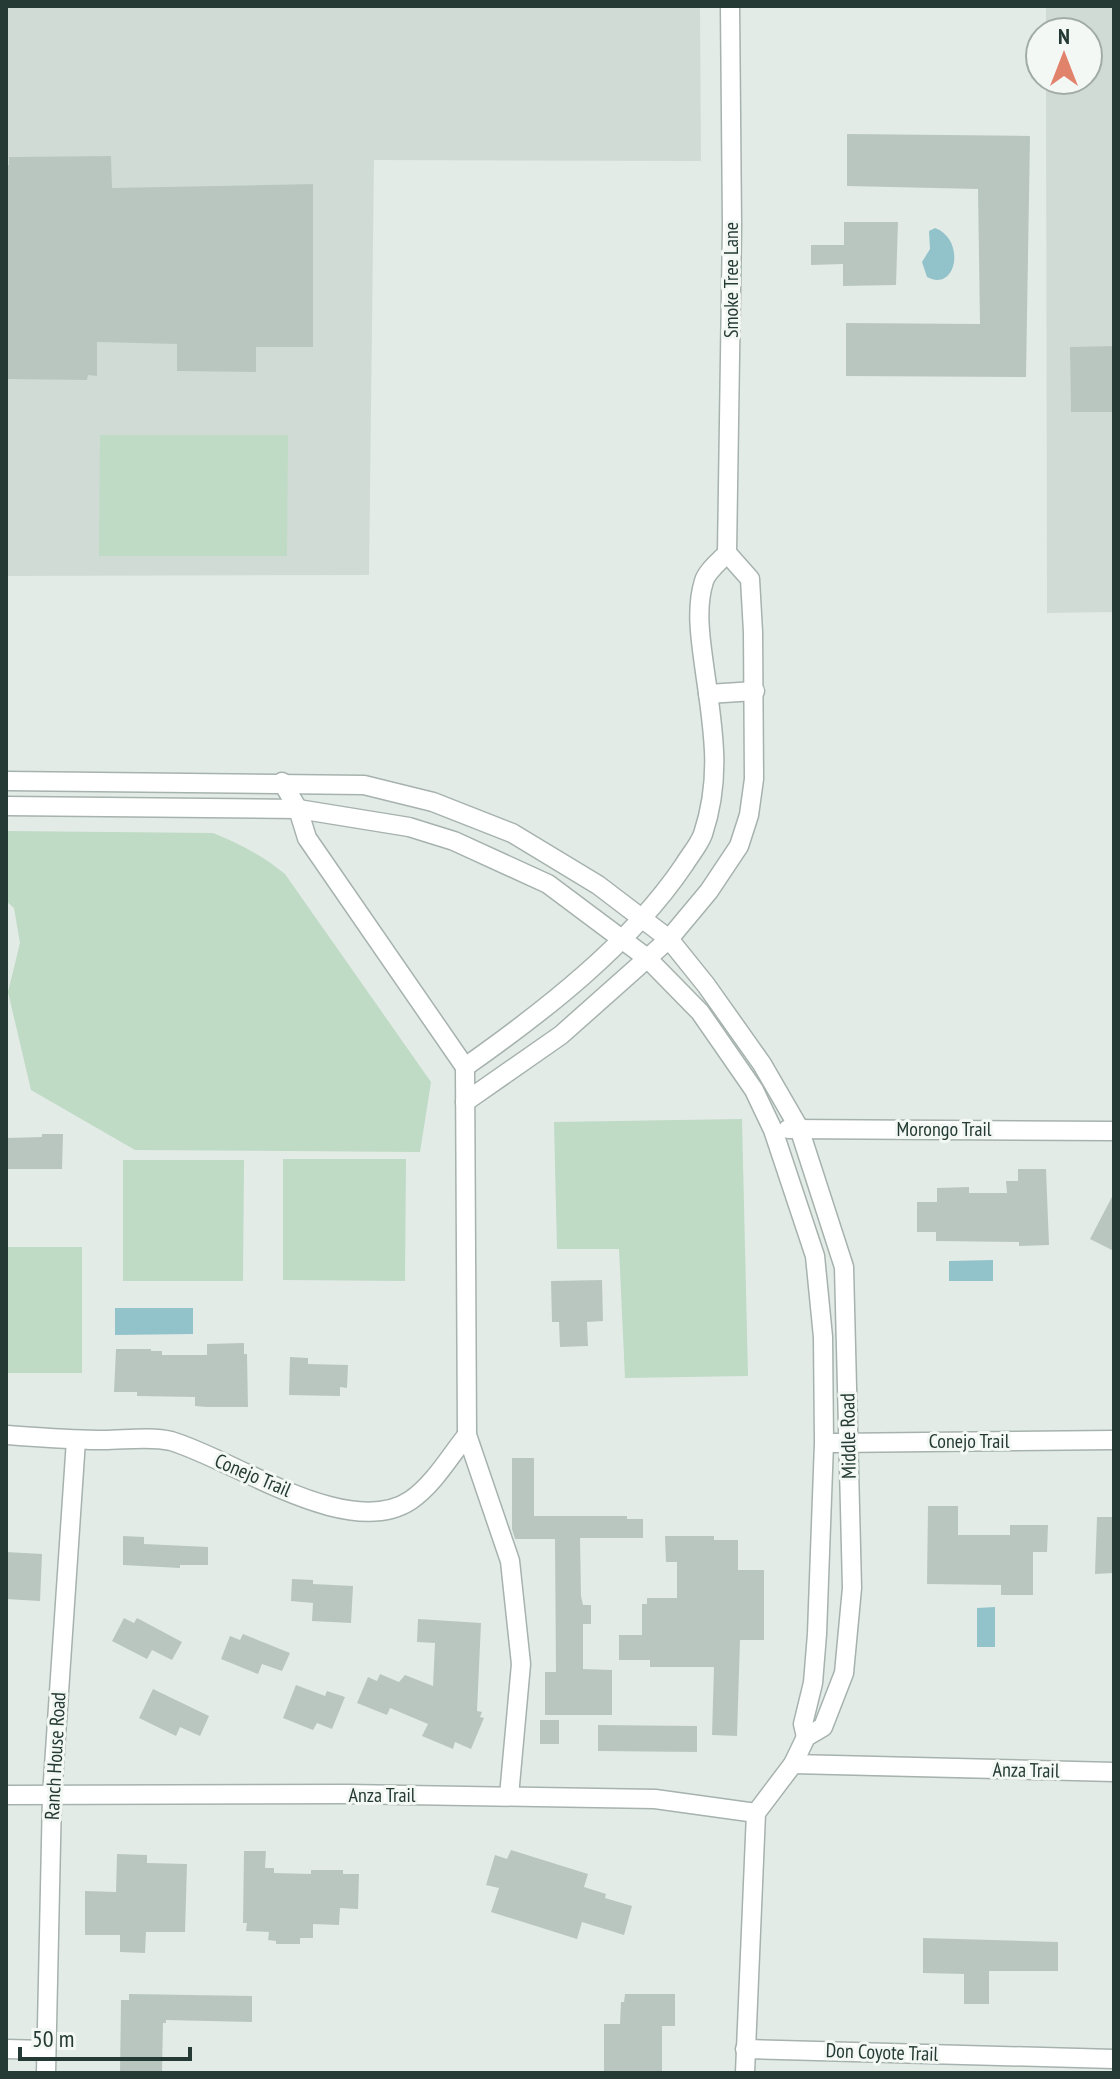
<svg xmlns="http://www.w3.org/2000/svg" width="1120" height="2079" viewBox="0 0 1120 2079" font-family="'PT Sans Narrow',sans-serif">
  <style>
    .built { fill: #d1dbd6 }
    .green { fill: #bfdac5 }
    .water { fill: #92c3ca }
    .building { fill: #b9c6c0 }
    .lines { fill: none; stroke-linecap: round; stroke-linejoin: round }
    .minor-casing { stroke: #a6b2ae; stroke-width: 21 }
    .minor { stroke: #fff; stroke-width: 18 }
    .labels { text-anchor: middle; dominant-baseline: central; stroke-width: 6; stroke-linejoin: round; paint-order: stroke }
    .street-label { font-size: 20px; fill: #253a34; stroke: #f3f8f5 }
  </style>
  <rect width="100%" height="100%" fill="#e3ebe7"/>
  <g class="built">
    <path d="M6,6H700L701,161L374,160L369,575L6,576Z"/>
    <path d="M1046,6H1114V612L1047,613L1046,80H1088V32H1046Z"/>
  </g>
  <g class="green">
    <path d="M100,435H288L287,556H99Z"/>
    <path d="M6,831L213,833C240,844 262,855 285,874L431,1082L420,1152L135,1150L31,1090L8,992L20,943L14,908L6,901Z"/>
    <path d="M742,1119L748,1376L625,1378L619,1249H557L554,1122Z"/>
    <path d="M283,1159H406L405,1281L283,1280Z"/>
    <path d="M123,1160H244L243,1281H123Z"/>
    <rect x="6" y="1247" width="76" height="126"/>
  </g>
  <g class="water">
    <path d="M935,228C966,239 957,293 927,277L922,262L930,249L929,231Z"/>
    <path d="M993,1260V1281H949V1261Z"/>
    <path d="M115,1308H193V1334L115,1335Z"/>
    <path d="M995,1607V1647H977V1608Z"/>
  </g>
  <g class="building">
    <path d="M847,134L1030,136L1026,377L846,376V323L980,324L978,189L847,186Z"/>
    <path d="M111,156L112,188L313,184V347H256V372L177,371V344L97,342V376L88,375L87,380L6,379V165H9V157Z"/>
    <path d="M844,222H898L896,285L843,286V264L811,265V245H844Z"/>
    <path d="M1114,346V412H1071L1070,347Z"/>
    <path d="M42,1134H63L62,1169H6V1138L42,1137Z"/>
    <path d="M1018,1169H1046L1049,1245L1019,1246V1242L936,1241V1232H917V1202H937V1188L969,1187V1193H1007L1006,1181H1018Z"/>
    <path d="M1114,1193V1251L1090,1239Z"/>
    <path d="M602,1280L603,1321L587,1322L588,1346L560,1347L559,1322H552L551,1281Z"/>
    <path d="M244,1343V1354H247L248,1407H207L195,1406V1397L137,1396V1392H114L116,1349H151V1351H162V1355H207V1344Z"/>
    <path d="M290,1357L308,1358V1364L348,1365L347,1388L340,1387V1396L289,1395Z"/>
    <path d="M512,1458H534V1516H627V1519H643V1538H580L581,1596L583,1605H591V1624H583V1669L612,1670V1715H545V1672H556L555,1539H515L512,1529Z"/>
    <path d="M928,1506H958V1535H1010V1525H1048L1047,1552H1033V1595H1001V1585L927,1584Z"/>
    <path d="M1097,1517H1114V1573L1095,1574Z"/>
    <path d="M123,1536L144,1537V1544L208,1547V1565H180V1568L123,1565Z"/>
    <path d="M665,1536H714V1540H738V1570H764V1640H740L737,1736L712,1735L714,1667H650V1660H619V1635H642V1604H647V1598H677V1562H666Z"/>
    <path d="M6,1552L42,1554L40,1601L6,1599Z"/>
    <path d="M292,1579L313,1580V1584L353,1586L351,1623L312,1621L313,1603L291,1601Z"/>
    <path d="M124,1618L134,1623L137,1618L182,1642L172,1660L152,1650L147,1659L112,1641Z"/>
    <path d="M418,1619L481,1623L477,1711L482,1712L480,1717L484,1718L471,1749L455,1742L453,1749L422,1736L428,1724L390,1708L387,1715L357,1703L368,1677L377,1681L380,1674L399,1682L405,1675L433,1686L435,1643L417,1642Z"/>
    <path d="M243,1634L290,1653L282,1671L262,1664L258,1674L221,1659L230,1636L240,1640Z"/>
    <path d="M296,1685L325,1696L327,1691L345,1697L332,1729L317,1723L313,1730L283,1718Z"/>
    <path d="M153,1689L209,1716L200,1736L180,1727L176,1736L139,1718Z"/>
    <rect x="540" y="1720" width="19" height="24"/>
    <path d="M598,1725L697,1726V1752L598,1751Z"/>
    <path d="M511,1850L588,1874L584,1887L606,1894L605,1898L632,1906L624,1935L582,1922L577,1939L491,1912L499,1888L486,1885L495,1855L507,1859Z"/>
    <path d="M244,1851H266L265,1868H274V1873L311,1874V1870H343V1874H359L358,1909L340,1908L339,1925L313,1924V1938H300V1944H276V1941L268,1940L269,1932L246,1931L247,1923H243Z"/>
    <path d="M117,1854L147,1855V1863L187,1864L185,1932H146L145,1953L120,1952V1935H85V1891L116,1892Z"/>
    <path d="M923,1938L1058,1942V1971H989V2004H964V1974L923,1973Z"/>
    <path d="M129,1994L252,1996V2022L166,2020V2023H163L162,2073H120L121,2000H129Z"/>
    <path d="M625,1994H675V2026H662V2073H604V2024H620L621,2002H624Z"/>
  </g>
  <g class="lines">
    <defs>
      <g id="minor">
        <path d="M708,694L755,691"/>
        <path d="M6,781L364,785L433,802L512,833L598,885L669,939L706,985L762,1064L799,1128L844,1267L852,1588L844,1673L823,1727L806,1737L793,1764L756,1813L745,2073"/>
        <path d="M282,782L298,809L307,838L465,1067L467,1435L510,1561L521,1664L509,1796"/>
        <path d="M6,806L298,809L409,827L454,841L548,884L647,958L700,1012L754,1090L773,1130L815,1256L823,1337L824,1443L817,1634L813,1683L803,1724L806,1737"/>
        <path d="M465,1067C543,1012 630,945 684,865C690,855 699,845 703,834C722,777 713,729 705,672C701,642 695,610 704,581C707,571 720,561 727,553"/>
        <path d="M465,1102L561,1035L669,939L709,891L739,846L749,815L754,779L753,632L750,579L727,553L732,226L730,6"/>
        <path d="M788,1129L1114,1131"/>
        <path d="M6,1435C39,1437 71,1440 104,1440C124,1440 151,1436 171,1441C235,1460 349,1542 411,1500C434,1484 450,1456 467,1435"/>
        <path d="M834,1443L1114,1440"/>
        <path d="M793,1764L1114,1772"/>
        <path d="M6,1795L347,1794L655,1799L756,1813"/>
        <path d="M6,2049L46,2050"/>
        <path d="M745,2049L1114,2059"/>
        <path d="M46,2073L52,1796L76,1440"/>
      </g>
    </defs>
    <use href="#minor" class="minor-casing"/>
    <use href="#minor" class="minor"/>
  </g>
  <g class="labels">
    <g class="street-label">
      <text transform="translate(731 280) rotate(-90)">Smoke Tree Lane</text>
      <text x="944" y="1129">Morongo Trail</text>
      <text transform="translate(848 1436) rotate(-91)">Middle Road</text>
      <text x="969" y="1441">Conejo Trail</text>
      <text transform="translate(253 1475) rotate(23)">Conejo Trail</text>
      <text transform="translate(55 1756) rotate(-87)">Ranch House Road</text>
      <text transform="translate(1026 1770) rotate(1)">Anza Trail</text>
      <text x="382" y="1795">Anza Trail</text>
      <text transform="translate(882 2052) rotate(2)">Don Coyote Trail</text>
    </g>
  </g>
  <rect width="1120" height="2079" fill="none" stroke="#253a34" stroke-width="16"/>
  <g transform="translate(1064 56)"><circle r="38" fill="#f3f8f5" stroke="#a1aca8" stroke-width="2"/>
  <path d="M0-6L14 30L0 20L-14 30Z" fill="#e1836b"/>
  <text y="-12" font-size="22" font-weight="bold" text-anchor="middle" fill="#253a34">N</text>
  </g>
  <path d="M20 2047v12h170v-12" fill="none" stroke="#253a34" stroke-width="4"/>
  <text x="32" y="2047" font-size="24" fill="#253a34" stroke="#f3f8f5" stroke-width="6" paint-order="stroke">50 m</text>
</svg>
